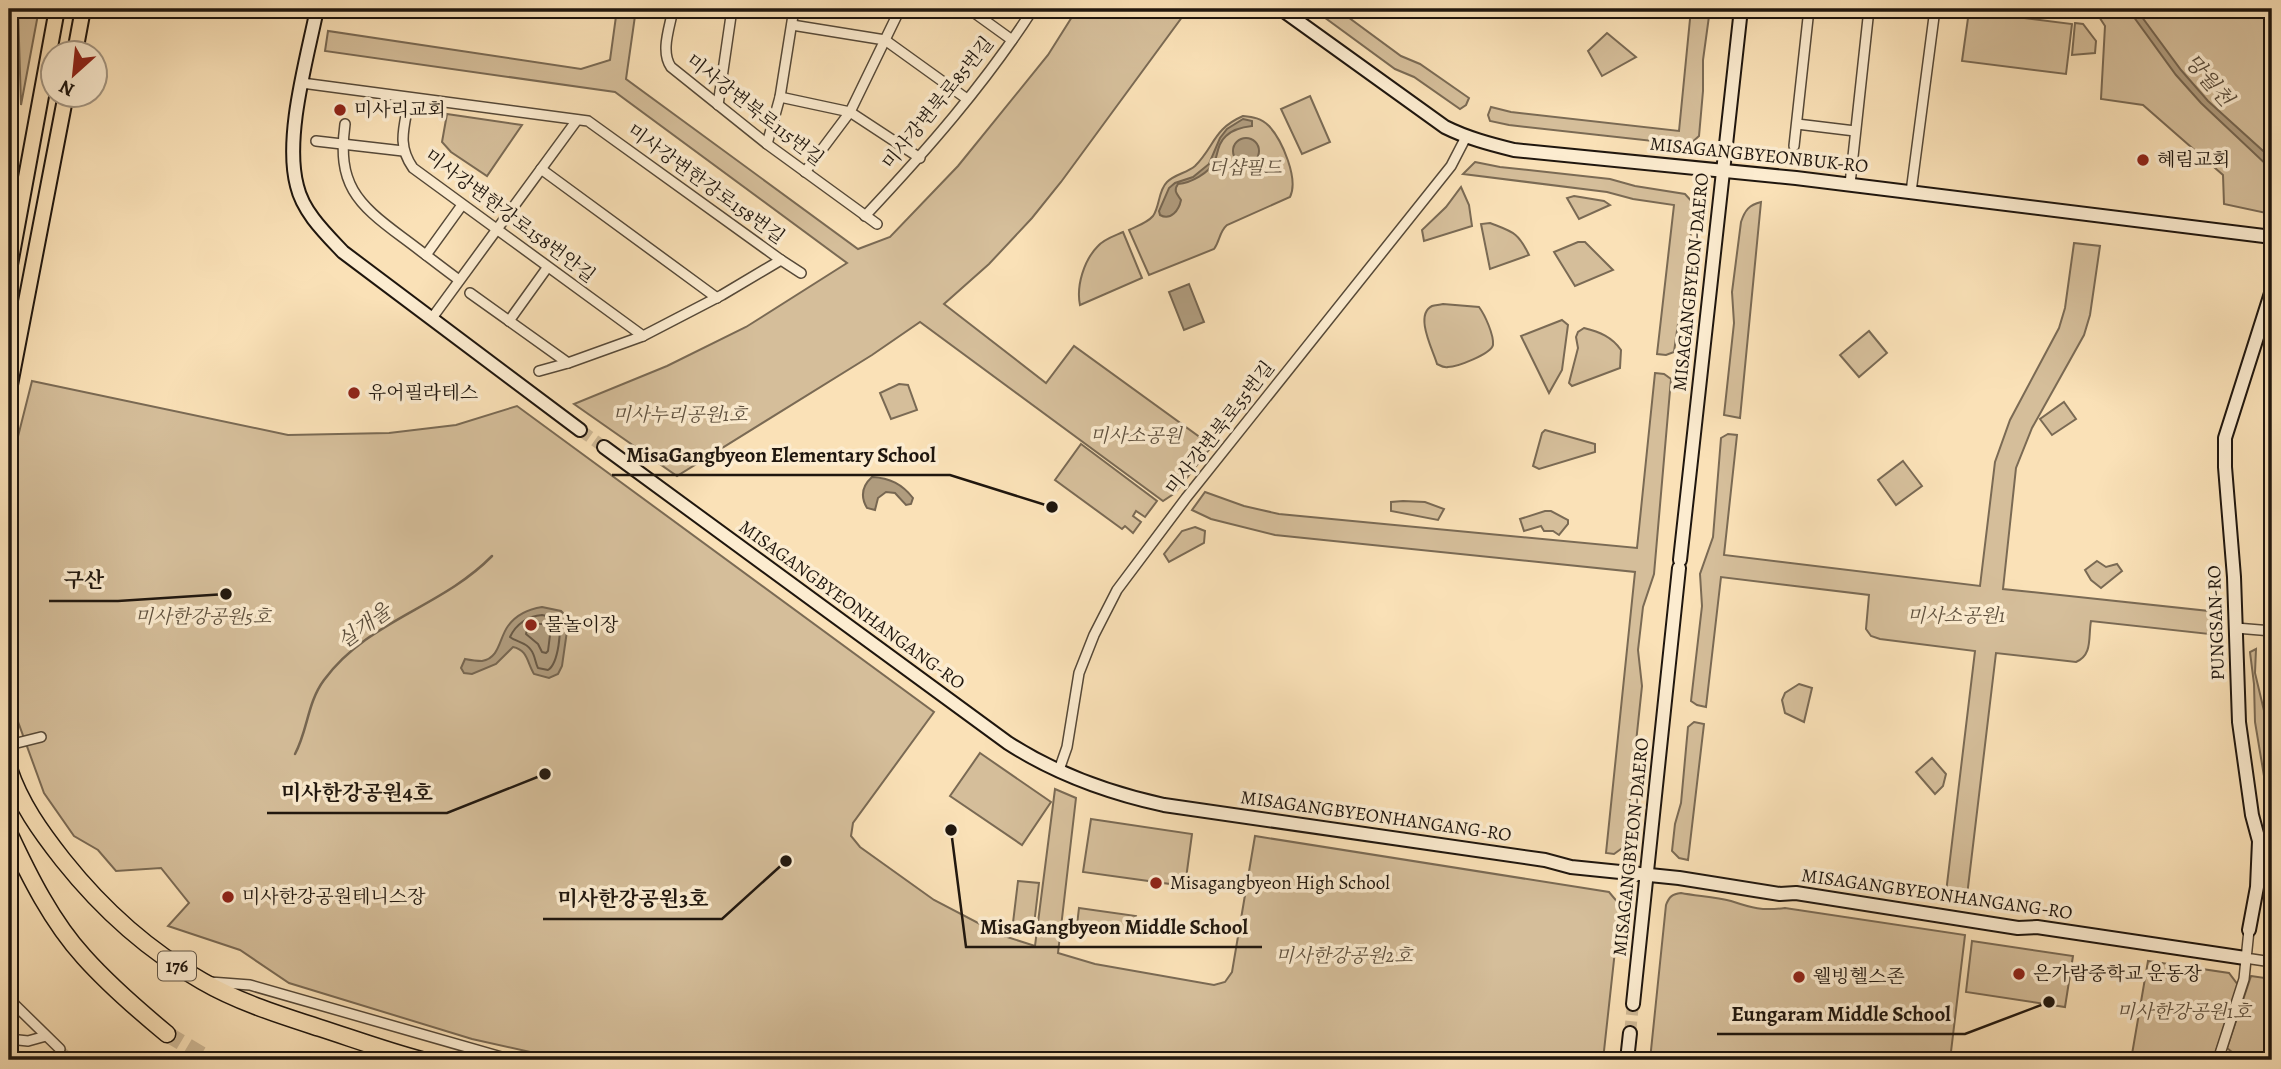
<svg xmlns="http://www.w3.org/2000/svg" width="2281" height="1069" viewBox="0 0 2281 1069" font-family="Alegreya,'Noto Serif KR',serif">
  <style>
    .green { fill: #d5be9a; stroke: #7a6a54; stroke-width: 2 }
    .water { fill: #b09c7e; stroke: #766651; stroke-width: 2 }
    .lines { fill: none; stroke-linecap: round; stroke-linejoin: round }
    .shore { stroke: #685946; stroke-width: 2 }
    .stream { stroke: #766651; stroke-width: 2.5 }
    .street-tunnel { stroke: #ceb895; stroke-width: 9; stroke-dasharray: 9 4.5; stroke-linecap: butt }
    .secondary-tunnel { stroke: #ceb895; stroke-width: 12; stroke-dasharray: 12 6; stroke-linecap: butt }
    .highway-tunnel { stroke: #ceb895; stroke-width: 16; stroke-dasharray: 16 8; stroke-linecap: butt }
    .street-casing { stroke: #564938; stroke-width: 12 }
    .secondary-casing { stroke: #1f160e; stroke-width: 16 }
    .primary-casing { stroke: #1f160e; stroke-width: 18 }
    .highway-casing { stroke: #1f160e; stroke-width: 19 }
    .street { stroke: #fcecd0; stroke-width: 9 }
    .secondary { stroke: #fcecd0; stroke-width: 12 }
    .primary { stroke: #fae1b7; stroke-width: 14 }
    .highway { stroke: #fae1b7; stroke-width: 16 }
    .poi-dot { fill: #8f2418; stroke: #fcecd0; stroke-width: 2.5 }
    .labels { text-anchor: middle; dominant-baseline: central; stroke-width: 7; stroke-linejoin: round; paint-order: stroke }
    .shield { fill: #fcecd0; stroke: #615648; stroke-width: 2 }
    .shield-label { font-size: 18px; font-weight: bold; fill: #1f160e }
    .street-label { font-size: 19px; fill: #1f160e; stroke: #fcecd0 }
    .poi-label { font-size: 19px; fill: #1f160e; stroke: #fcecd0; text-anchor: start }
    .park-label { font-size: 19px; font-style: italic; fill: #5f513f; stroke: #fcecd0 }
    .water-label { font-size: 21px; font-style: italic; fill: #594c3b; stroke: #fcecd0 }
    .leader { fill: none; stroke: #1f160e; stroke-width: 2.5 }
    .callout-dot { fill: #1f160e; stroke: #fcecd0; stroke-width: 2.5 }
    .callout-label { font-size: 21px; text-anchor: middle; font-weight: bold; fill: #1f160e; stroke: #fcecd0; stroke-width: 7; stroke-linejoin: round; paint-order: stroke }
  </style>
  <rect width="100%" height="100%" fill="#fae1b7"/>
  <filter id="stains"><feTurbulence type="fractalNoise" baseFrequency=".00286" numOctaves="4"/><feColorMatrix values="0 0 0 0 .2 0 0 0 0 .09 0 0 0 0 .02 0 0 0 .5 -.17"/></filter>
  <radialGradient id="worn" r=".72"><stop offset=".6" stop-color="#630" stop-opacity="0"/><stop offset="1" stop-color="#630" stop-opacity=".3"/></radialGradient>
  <g class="green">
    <path d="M18,9H39L21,105Z"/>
    <path d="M617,9H636L626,79L858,249L890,237L958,166L1048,55L1077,9H1188L1061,182L1032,218L989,264L944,304L1046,383L1074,346L1212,446L1175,493L1163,501L920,322L872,355L677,476L574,404L667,366L746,327L847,263L615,92L325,51L328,31L581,69L610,60Z"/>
    <path d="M1313,9H1337L1401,56L1420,64L1469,98L1466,105L1460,109L1414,77L1395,69Z"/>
    <path d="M1691,9H1710L1703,60V91L1699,136L1689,145L1509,125L1490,121L1488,115L1491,107L1511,112L1679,131Z"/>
    <path d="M2094,9H2272V208L2266,213L2224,204L2223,175L2143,105L2101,99L2105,26Z"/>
    <path d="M1969,11L2072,24L2066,74L1962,61Z"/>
    <path d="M2075,23L2083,24L2096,41L2095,53L2072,55Z"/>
    <path d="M1607,33L1636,57L1602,76L1588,51Z"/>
    <path d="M1310,96L1330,142L1302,154L1281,109Z"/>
    <path d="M447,114L522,125L487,176L451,152L442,142Z"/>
    <path d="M1243,116C1253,117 1261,118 1269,126C1282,140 1299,179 1290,197L1227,225C1219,232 1220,241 1214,249L1149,275L1129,230C1137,226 1147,223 1153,216C1160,206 1158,191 1167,182C1175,174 1187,173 1195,166C1215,146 1213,129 1243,116Z"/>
    <path d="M1475,162L1500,167L1610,179L1635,186L1685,194L1695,205L1674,352L1666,355L1657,354L1674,205L1633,199L1607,192L1463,174Z"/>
    <path d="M1461,187L1469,205L1472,226L1424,241L1422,230L1446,207Z"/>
    <path d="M1574,196L1604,201L1610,205L1579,219L1567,198Z"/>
    <path d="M1761,202L1740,418L1724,415L1734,323L1732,292L1741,222C1745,210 1749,205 1761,202Z"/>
    <path d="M1490,223C1513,232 1518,232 1529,255L1490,269L1481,224Z"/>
    <path d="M1123,232L1142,278L1080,305C1076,286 1084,260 1098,246C1104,239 1114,236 1123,232Z"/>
    <path d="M1578,242H1585L1613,270L1575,286L1554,252Z"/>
    <path d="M2074,243L2100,246L2090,315L2084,335L2032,428L2016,468L2003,589L2218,612V635L2091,621C2088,637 2093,655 2076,662L1996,653L1966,904L1945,901L1975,651L1880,639L1871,636L1866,629L1869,595L1721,577L1706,707L1697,705L1691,701L1702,606L1700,574L1713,537L1721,438L1728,434L1737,435L1724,555L1980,586L1995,462L2010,420L2059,328L2065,308Z"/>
    <path d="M1443,304L1479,307C1485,315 1494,335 1493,345C1491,354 1457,367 1448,367C1444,368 1441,366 1437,364C1433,350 1414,315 1432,306C1435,305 1439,305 1443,304Z"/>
    <path d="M1562,320L1568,325L1562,370L1549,393L1521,336Z"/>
    <path d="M1584,328C1600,332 1612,337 1621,350L1620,368L1572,386L1569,383L1578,348L1576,337L1578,332Z"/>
    <path d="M1869,331L1887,353L1859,377L1840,355Z"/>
    <path d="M1655,373L1664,374L1671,379L1654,574L1643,607L1638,650L1642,686L1625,846L1614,854L1606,853L1635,572L1275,535L1211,519L1192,510L1205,492L1244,506L1279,514L1637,548Z"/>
    <path d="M32,381L288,435L389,433L456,425L517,406L934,712L853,823L851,836L860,847L934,900L1001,935L1035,946L1055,789L1076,798L1058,953L1095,964L1214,985L1225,982L1232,972L1255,836L1609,892L1620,905L1603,1060H566L472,1039L289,983L240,950L168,926L189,903L161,868L116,871L98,850L74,836L44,793L9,697V472Z"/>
    <path d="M899,384L908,385L917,410L891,419L880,393Z"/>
    <path d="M2064,402L2076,419L2052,435L2040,419Z"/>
    <path d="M1545,430L1595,444V452L1539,469L1533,466L1542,433Z"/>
    <path d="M1081,444L1157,501L1145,517L1136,511L1133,516L1141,522L1133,533L1125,526L1122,529L1055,480Z"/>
    <path d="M1903,461L1922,486L1896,505L1878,480Z"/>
    <path d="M1403,501L1425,502L1444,509L1438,520L1391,511V502Z"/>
    <path d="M1545,511H1551L1568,520V524L1559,535L1553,531H1544L1541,526L1524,531L1520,519Z"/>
    <path d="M1195,527L1205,531L1204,543L1169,562L1164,554L1182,531Z"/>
    <path d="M2097,561L2106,567L2117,564L2122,571L2101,588L2091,580L2085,570Z"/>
    <path d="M2256,649L2255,673L2270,736L2272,838V824L2255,722L2254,684L2250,652Z"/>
    <path d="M1799,684L1812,688L1804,722L1785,713L1782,700L1785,693Z"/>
    <path d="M1694,722L1704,724L1688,860L1679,858L1672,851L1675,824L1681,803L1688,727Z"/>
    <path d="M980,753L1051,802L1022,845L950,796Z"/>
    <path d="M1932,758L1946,774L1943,786L1935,794L1916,772Z"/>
    <path d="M1091,819L1192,834L1185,886L1083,872Z"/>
    <path d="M1018,881L1039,883L1033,933L1012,931Z"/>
    <path d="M1681,893C1697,896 1715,897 1731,901C1752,908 1762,911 1785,908L1965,935L1950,1060H1650L1666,905C1669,897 1672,894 1681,893Z"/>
    <path d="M1079,908L1136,916L1134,933L1077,925Z"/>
    <path d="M1972,941L2073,956L2065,1007L1966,992Z"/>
    <path d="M2148,961L2229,973L2238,985L2213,1060H2131Z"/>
    <path d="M2251,976L2272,979V1060H2228L2233,1053L2227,1048Z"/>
  </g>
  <g class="water">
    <path d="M2128,9H2136L2181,70L2208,101L2272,159V170L2201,103L2176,75Z"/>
    <path d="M1243,119L1252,121V126C1243,127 1232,130 1226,136C1218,143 1218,152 1215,161C1209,173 1191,183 1178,184C1173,191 1177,194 1181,200C1179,210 1171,221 1160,215L1159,211L1169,188L1175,183L1193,177L1209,164L1220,138L1227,129Z"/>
    <circle cx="1246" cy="151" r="13"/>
    <path d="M1189,284L1204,322L1184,330L1169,292Z"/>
    <path d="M872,477C890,478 902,484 913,498L911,504L906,505L895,493L886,492L878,498L875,510L867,508C860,496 862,486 872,477Z"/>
    <path d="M542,607L561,611L566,616L568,624L562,666L558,674L549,678L534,674C527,663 528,650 513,647L496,664L472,674L464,673L461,668L465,659C470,660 477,661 482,661C500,658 499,638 508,626C516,615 529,609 542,607Z"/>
  </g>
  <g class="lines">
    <g class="shore">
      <path d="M542,615L557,618C563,628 558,664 548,670L538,668C535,662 535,655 531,650C526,642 516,642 510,637C516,624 528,616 542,615Z"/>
      <path d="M536,624H542L551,627L548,651L546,653L542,652L538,644L526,634L527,630Z"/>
    </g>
    <path class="stream" d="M295,754C308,730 307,703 324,680C368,620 441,608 492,556"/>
    <path class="street-tunnel" d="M60,1049L72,1060"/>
    <g class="secondary-tunnel">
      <path d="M580,430L604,447"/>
      <path d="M1630,1033L1633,1004"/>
    </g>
    <path class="highway-tunnel" d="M167,1034L211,1060"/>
    <defs>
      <g id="street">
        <path d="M673,9C670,27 660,51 671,67L767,144L877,224"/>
        <path d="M969,9L1012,40"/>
        <path d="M792,25L885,40L967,99"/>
        <path d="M302,83L588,121L781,260L722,295L643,336L568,363L470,293"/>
        <path d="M780,97L850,112L920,158"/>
        <path d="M409,99C405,126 396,144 413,168L643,336"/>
        <path d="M718,105L732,9"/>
        <path d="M345,124C337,184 356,203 402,237C421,251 440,266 459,280"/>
        <path d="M1797,124L1855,131"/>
        <path d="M316,141L403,151"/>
        <path d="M767,144L780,97L794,9"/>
        <path d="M1794,146L1809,9"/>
        <path d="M541,169L717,298"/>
        <path d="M805,172L850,112L900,9"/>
        <path d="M1850,184L1869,9"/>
        <path d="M1911,192L1935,9"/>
        <path d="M865,216C926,151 985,84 1033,9"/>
        <path d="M426,255L462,205"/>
        <path d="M781,260L801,273"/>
        <path d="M432,318L577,120"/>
        <path d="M509,321L547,268"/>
        <path d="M539,371L568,363"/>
        <path d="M2236,628L2272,631"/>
        <path d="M9,745L41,737"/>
        <path d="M1059,770L1067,747L1079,673L1094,635L1117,590L1186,498L1451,166L1466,137"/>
        <path d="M2245,958L2272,962"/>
        <path d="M210,982L250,985L512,1060"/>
        <path d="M9,996L15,1005L60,1049"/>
        <path d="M9,1039L28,1041L46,1036"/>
        <path d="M2218,1060L2244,979L2249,930"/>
      </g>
      <g id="secondary">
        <path d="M317,9C307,59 284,137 297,186C303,212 325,233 343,252L580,430"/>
        <path d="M1281,9L1445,127C1467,138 1490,144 1514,150L1796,178L2272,237"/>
        <path d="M604,447L1008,743C1056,774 1109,793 1164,805L1545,860L1571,867L1679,878L1780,894L1796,893L2018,928L2037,927L2245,958"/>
        <path d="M1680,560L1741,9"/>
        <path d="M2249,930L2257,887L2259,841L2252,815L2239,722L2234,577L2225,467V438L2272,290"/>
        <path d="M1633,1004L1679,568"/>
        <path d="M1627,1060L1630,1033"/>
      </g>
      <g id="primary">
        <path d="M75,52L83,9"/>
        <path d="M9,270L57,9"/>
        <path d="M9,390L66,94"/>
      </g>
      <g id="highway">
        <path d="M9,769C20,803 41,832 63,860C102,909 147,950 202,981C238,1002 280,1015 320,1028C354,1039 387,1051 421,1060"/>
        <path d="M9,833C29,876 52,922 84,957C110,986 138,1010 167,1034"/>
      </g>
    </defs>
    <use href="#street" class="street-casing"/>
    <use href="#secondary" class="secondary-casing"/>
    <use href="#primary" class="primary-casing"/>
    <use href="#highway" class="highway-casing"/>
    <use href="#street" class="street"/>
    <use href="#secondary" class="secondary"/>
    <use href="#primary" class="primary"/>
    <use href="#highway" class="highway"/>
  </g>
  <g class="poi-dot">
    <circle cx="340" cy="110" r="7"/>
    <circle cx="2143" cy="160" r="7"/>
    <circle cx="354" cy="393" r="7"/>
    <circle cx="531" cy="625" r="7"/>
    <circle cx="1156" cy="883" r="7"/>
    <circle cx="228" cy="897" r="7"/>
    <circle cx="2019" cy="974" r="7"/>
    <circle cx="1799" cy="977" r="7"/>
  </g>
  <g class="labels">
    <rect class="shield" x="158" y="951.5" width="38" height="29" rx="5"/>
    <g class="shield-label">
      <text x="177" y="966">176</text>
    </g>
    <g class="street-label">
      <text transform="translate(938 103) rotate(-51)">미사강변북로85번길</text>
      <text transform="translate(755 110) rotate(38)">미사강변북로115번길</text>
      <text transform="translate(1759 155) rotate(6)">MISAGANGBYEONBUK-RO</text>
      <text transform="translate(706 184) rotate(36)">미사강변한강로158번길</text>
      <text transform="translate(510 216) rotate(37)">미사강변한강로158번안길</text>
      <text transform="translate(1691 282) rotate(-84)">MISAGANGBYEON-DAERO</text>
      <text transform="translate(1220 428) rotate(-52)">미사강변북로55번길</text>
      <text transform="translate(852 605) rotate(36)">MISAGANGBYEONHANGANG-RO</text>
      <text transform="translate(2216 623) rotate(-92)">PUNGSAN-RO</text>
      <text transform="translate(1376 816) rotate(8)">MISAGANGBYEONHANGANG-RO</text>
      <text transform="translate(1631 847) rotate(-84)">MISAGANGBYEON-DAERO</text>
      <text transform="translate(1937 894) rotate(8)">MISAGANGBYEONHANGANG-RO</text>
    </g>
    <g class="poi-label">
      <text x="354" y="110">미사리교회</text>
      <text x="2157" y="160">혜림교회</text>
      <text x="368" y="393">유어필라테스</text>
      <text x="545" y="625">물놀이장</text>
      <text x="1170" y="883">Misagangbyeon High School</text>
      <text x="242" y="897">미사한강공원테니스장</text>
      <text x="2033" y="974">은가람중학교 운동장</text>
      <text x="1813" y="977">웰빙헬스존</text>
    </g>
    <g class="park-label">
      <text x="1245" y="168">더샵필드</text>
      <text x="680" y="415">미사누리공원1호</text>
      <text x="1136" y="436">미사소공원</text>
      <text x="1956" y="616">미사소공원1</text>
      <text x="203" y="617">미사한강공원5호</text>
      <text x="1344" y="956">미사한강공원2호</text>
      <text x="2184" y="1012">미사한강공원1호</text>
    </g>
    <g class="water-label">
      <text transform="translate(2209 80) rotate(49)">망월천</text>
      <text transform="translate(364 626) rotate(-36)">실개울</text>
    </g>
  </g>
  <path class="leader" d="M1052 507L950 475H612M226 594L118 601H49M545 774L447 813H267M786 861L722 919H543M951 830L966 947H1262M2049 1002L1965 1034H1717"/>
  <g class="callout-dot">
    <circle cx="1052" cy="507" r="7"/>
    <circle cx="226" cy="594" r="7"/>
    <circle cx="545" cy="774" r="7"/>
    <circle cx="786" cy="861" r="7"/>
    <circle cx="951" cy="830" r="7"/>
    <circle cx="2049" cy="1002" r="7"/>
  </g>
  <g class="callout-label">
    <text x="781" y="462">MisaGangbyeon Elementary School</text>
    <text x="84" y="587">구산</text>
    <text x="357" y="800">미사한강공원4호</text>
    <text x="633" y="906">미사한강공원3호</text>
    <text x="1114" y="934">MisaGangbyeon Middle School</text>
    <text x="1841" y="1021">Eungaram Middle School</text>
  </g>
  <rect width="2281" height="1069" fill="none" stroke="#fae1b7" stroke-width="35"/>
  <rect x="10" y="10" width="2260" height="1048" fill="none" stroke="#1f160e" stroke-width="3.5"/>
  <rect x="18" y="18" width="2246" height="1034" fill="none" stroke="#1f160e" stroke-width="2"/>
  <g transform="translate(74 74) rotate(207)"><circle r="33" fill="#fcecd0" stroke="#a49682" stroke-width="2"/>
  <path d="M0-5L12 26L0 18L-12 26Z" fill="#8f2418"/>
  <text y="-10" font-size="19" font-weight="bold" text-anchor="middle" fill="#1f160e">N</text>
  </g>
  <rect width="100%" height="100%" filter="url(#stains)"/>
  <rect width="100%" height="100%" fill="url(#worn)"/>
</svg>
